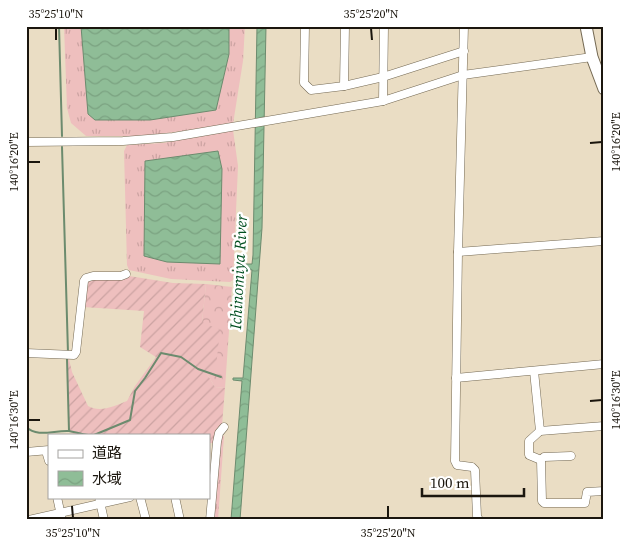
<svg xmlns="http://www.w3.org/2000/svg" width="630" height="546" viewBox="0 0 630 546" font-family="'Source Serif 4','Noto Sans JP',serif">
  <style>
    .grass { fill: url(#grass-tufts) }
    .forest { fill: url(#forest-crowns) }
    .garden { fill: url(#garden-furrows) }
    .water { fill: url(#water-waves); stroke: #6c8b6e }
    .lines { fill: none; stroke-linecap: round; stroke-linejoin: round }
    .stream { stroke: #6c8b6e; stroke-width: 2 }
    .minor-casing { stroke: #746953; stroke-width: 9 }
    .highway-casing { stroke: #746953; stroke-width: 13 }
    .minor { stroke: #fff; stroke-width: 8 }
    .highway { stroke: #fff; stroke-width: 11 }
    .ticks { fill: none; stroke: #1b160e; stroke-width: 2 }
    .labels { text-anchor: middle; dominant-baseline: central; stroke-width: 5; stroke-linejoin: round; paint-order: stroke }
    .water-label { font-size: 16px; font-style: italic; fill: #014f20; stroke: #fff }
    .neatline { fill: none; stroke: #1b160e; stroke-width: 2 }
    .ticks-label { font-size: 12px; text-anchor: middle; fill: #1b160e }
  </style>
  <defs>
    <pattern id="grass-tufts" width="24" height="20" patternUnits="userSpaceOnUse" patternTransform="scale(1.25)"><rect width="24" height="20" fill="#eebfbe"/><path d="M3 7l-1-3M5 7V3M7 7l1-3M15 17l-1-3M17 17v-4M19 17l1-3" fill="none" stroke="#cca3a2"/></pattern>
    <pattern id="forest-crowns" width="20" height="18" patternUnits="userSpaceOnUse" patternTransform="scale(1.25)"><rect width="20" height="18" fill="#eebfbe"/><path d="M2 6a3 3 0 1 1 6 0M12 15a3 3 0 1 1 6 0" fill="none" stroke="#cca3a2"/></pattern>
    <pattern id="garden-furrows" width="10" height="10" patternUnits="userSpaceOnUse" patternTransform="scale(1.25)"><rect width="10" height="10" fill="#eebfbe"/><path d="M-1 1l2-2M0 10L10 0M9 11l2-2" fill="none" stroke="#cca3a2"/></pattern>
    <pattern id="water-waves" width="16" height="10" patternUnits="userSpaceOnUse" patternTransform="scale(1.25)"><rect width="16" height="10" fill="#8fbd97"/><path d="M0 5q4-4 8 0t8 0" fill="none" stroke="#7ba281"/></pattern>
  </defs>
  <rect width="100%" height="100%" fill="#eaddc4"/>
  <g class="grass">
    <path d="M64,26H245L243,61L233,124L145,136H86L71,123L67,108Z"/>
    <path d="M233,130L238,166L233,280L230,282L171,279L129,270L127,265L124,151L127,145L163,143Z"/>
    <path d="M221,434L224,436L218,520H212Z"/>
  </g>
  <path class="forest" d="M206,284L232,287L225,388L215,387L207,374L202,322Z"/>
  <path class="garden" d="M129,276L173,283L206,284L202,322L220,330L216,367L207,374L215,387L225,388L222,426L215,443H209V435H75L69,431L67,359H69L72,372L88,406C100,413 115,406 127,401L135,386L156,357L140,347L144,311L83,307L87,279Z"/>
  <g class="water">
    <path d="M81,26H229V54L216,110L150,120H95L88,114Z"/>
    <path d="M257,26H266L262,228L240,520H231L242,381L233,380V378H243L252,270L245,269V264H252L253,255Z"/>
    <path d="M218,151L222,169L220,264L167,262L144,256L145,161Z"/>
  </g>
  <g class="lines">
    <g class="stream">
      <path d="M59,26L62,136"/>
      <path d="M26,27L41,26"/>
      <path d="M62,147L68,353"/>
      <path d="M67,359L69,431"/>
      <path d="M26,427C38,438 54,430 69,431C75,432 81,434 88,435"/>
      <path d="M89,435H94L130,420L135,391L145,378L161,353L181,357L198,369L221,377"/>
    </g>
    <defs>
      <g id="minor">
        <path d="M305,26L304,83L311,90L344,86L383,77L464,51"/>
        <path d="M464,26L458,252L455,461L457,465L472,467L475,470L477,516L479,520"/>
        <path d="M344,86L345,26"/>
        <path d="M383,101L384,26"/>
        <path d="M26,142L123,141L173,137L383,101L463,75L592,57"/>
        <path d="M458,252L604,241"/>
        <path d="M26,353L74,355L76,352L84,281L86,278L93,276H121L126,274"/>
        <path d="M534,371L540,431L604,426"/>
        <path d="M456,378L604,364"/>
        <path d="M540,431L529,441V455L541,460L544,457L571,456"/>
        <path d="M46,451L49,461"/>
        <path d="M26,452L49,450"/>
        <path d="M541,460L542,501L544,503H585L587,492L604,491"/>
        <path d="M57,497L62,520"/>
        <path d="M99,497L104,520"/>
        <path d="M140,497L146,520"/>
        <path d="M175,497L180,520"/>
        <path d="M29,520L130,497"/>
        <path d="M210,520L217,442L219,433L224,427"/>
      </g>
      <path id="highway" d="M586,26L592,57L604,89"/>
    </defs>
    <use href="#minor" class="minor-casing"/>
    <use href="#highway" class="highway-casing"/>
    <use href="#minor" class="minor"/>
    <use href="#highway" class="highway"/>
  </g>
  <path class="ticks" d="M56,28V40M371,28L372,40M590,143L602,142M28,162H40M590,401L602,400M28,420H40M72,506L73,518M388,506V518"/>
  <g class="labels">
    <g class="water-label">
      <text transform="translate(238 272) rotate(-87)">Ichinomiya River</text>
    </g>
  </g>
  <rect width="630" height="546" fill="none" stroke="#ffffff" stroke-width="55"/>
  <rect x="48" y="434" width="162" height="65" fill="#ffffff" stroke="#a4a29f"/>
  <rect x="58" y="450" width="25" height="8" fill="#ffffff" stroke="#a4a29f"/>
  <text x="92" y="458" font-size="15" fill="#1b160e">道路</text>
  <rect x="58" y="471" width="25" height="15" fill="url(#water-waves)" stroke="#a4a29f"/>
  <text x="92" y="484" font-size="15" fill="#1b160e">水域</text>
  <path d="M422 488v8h102v-8" fill="none" stroke="#1b160e" stroke-width="2.5"/>
  <text x="430" y="488" font-size="15" fill="#1b160e" stroke="#ffffff" stroke-width="4" paint-order="stroke">100 m</text>
  <rect x="28" y="28" width="574" height="490" class="neatline"/>
  <g class="ticks-label">
    <text x="56" y="18">35°25'10"N</text>
    <text x="371" y="18">35°25'20"N</text>
    <text transform="translate(616 142) rotate(-90)" y="4">140°16'20"E</text>
    <text transform="translate(14 162) rotate(-90)" y="4">140°16'20"E</text>
    <text transform="translate(616 400) rotate(-90)" y="4">140°16'30"E</text>
    <text transform="translate(14 420) rotate(-90)" y="4">140°16'30"E</text>
    <text x="73" y="537">35°25'10"N</text>
    <text x="388" y="537">35°25'20"N</text>
  </g>
</svg>
